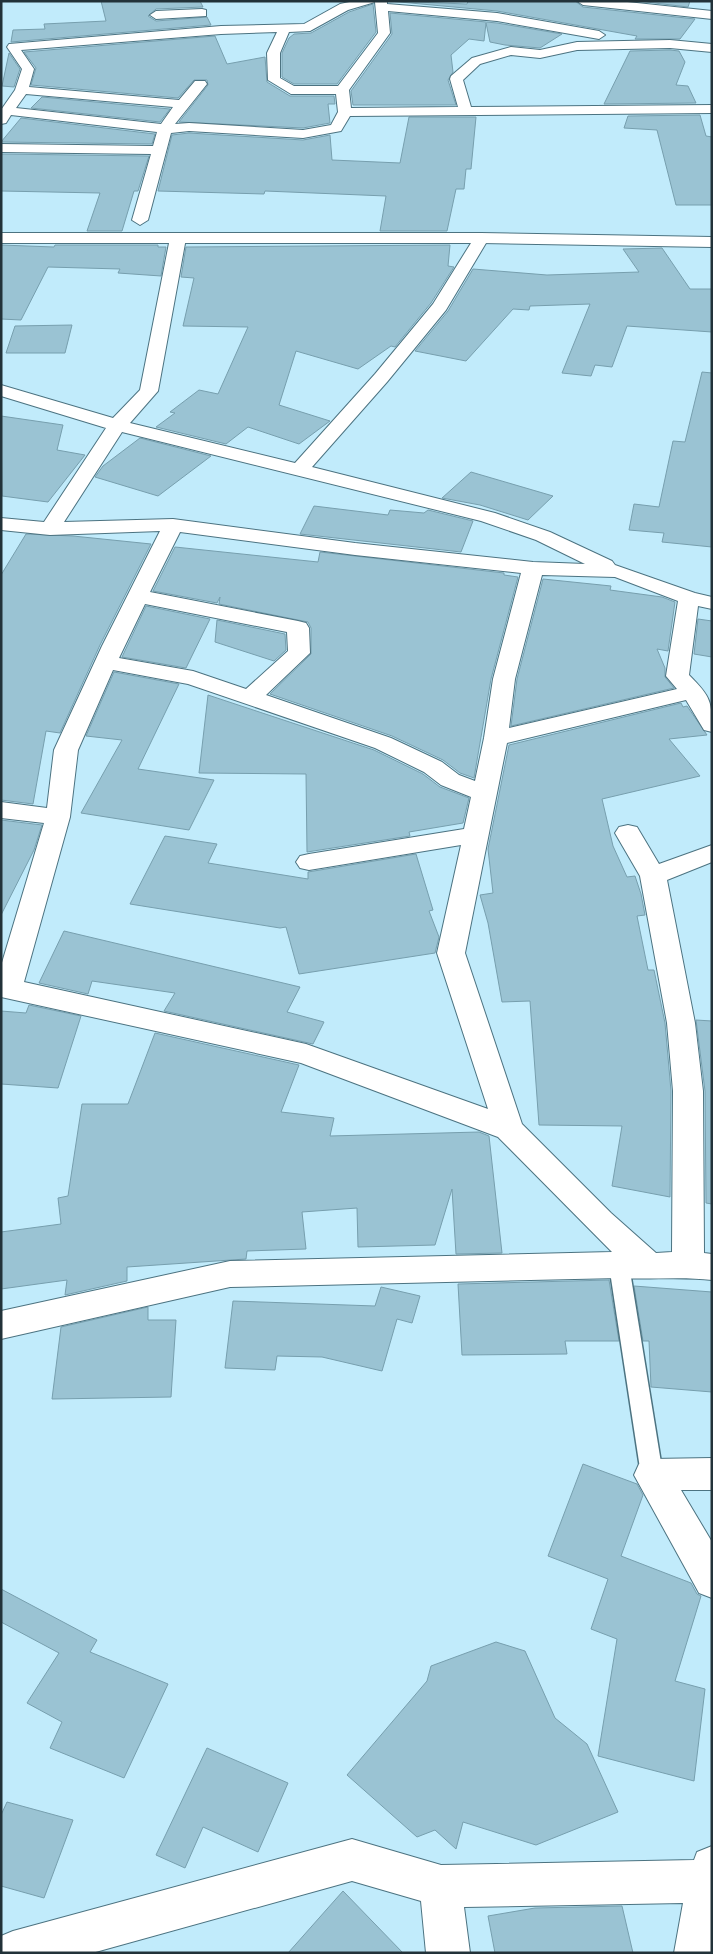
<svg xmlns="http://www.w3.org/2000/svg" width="713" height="1954" viewBox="0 0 713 1954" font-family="'PT Serif',serif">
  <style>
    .building { fill: #9ac3d3; stroke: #779fae }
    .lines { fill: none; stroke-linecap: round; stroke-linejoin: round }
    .service-casing { stroke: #4c7381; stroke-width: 3 }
    .minor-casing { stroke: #4c7381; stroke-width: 2 }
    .tertiary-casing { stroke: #4c7381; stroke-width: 2 }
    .service { fill: #fff; fill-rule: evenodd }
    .minor { fill: #fff; fill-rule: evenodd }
    .tertiary { fill: #fff; fill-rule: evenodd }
  </style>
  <rect width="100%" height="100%" fill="#c1ebfb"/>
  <g class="building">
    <path d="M101,1H200L203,7L156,9L148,16L156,21L207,17L211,25L11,42L13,30L45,29L44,24L106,21Z"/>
    <path d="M389,1L467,4L468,1H575L583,7L695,19L680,39H635L637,36L497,11Z"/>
    <path d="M638,1H690L688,7Z"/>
    <path d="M373,4L376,32L337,84H294L282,77V53L289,38L294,34L311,33L349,12Z"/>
    <path d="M390,13L497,23L562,34L540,48L505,45L490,42L486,23L484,41L469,39L451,55L453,72L448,80L456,105H353L351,91L392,34Z"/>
    <path d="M215,36L227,64L265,57L267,82L290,96H334L335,104H328L330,123L303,128L179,122L208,85L207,80H194L178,98L31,85L36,68L24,52Z"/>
    <path d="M670,50L679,51L685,62L676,85L688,86L696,103L604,104L630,51Z"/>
    <path d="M9,53L20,69L14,87L2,86Z"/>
    <path d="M42,97L170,109L160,122L31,108Z"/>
    <path d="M700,115L706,136L712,137V205H676L657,130L624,128L628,116Z"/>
    <path d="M409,117H476L471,169H466L464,189H456L447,231H380L386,196L265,191L264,194L158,191L172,135L189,133L303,140L330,135L332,160L400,163Z"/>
    <path d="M21,118L155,134L152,144L1,142Z"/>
    <path d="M1,154L149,156L138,191H134L122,231H87L100,193L1,191Z"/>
    <path d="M1,245L54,247L55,245H158V247H166L161,276L118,273L120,269L48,267L21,320L1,319Z"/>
    <path d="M450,245L448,266L454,267L431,303L395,347L391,346L358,369L296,351L279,405L330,421L299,444L248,427L226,444L156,427L175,413L170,412L199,390L218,394L248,327L183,326L194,278L181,277L186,247Z"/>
    <path d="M662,248L690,289H712V332L627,326L612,367L595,365L591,376L562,373L590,304L530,306L529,310L513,309L466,361L415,351L448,311L473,269L547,275L639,272L623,249Z"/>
    <path d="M72,325L65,353H6L15,326Z"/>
    <path d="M702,372L712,373V547L662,542L664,533L629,530L634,504L659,507L673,441L685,442Z"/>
    <path d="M1,416L63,425L57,450L85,455L48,502L2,496Z"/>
    <path d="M140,438L211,456L158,496L95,477L103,466Z"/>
    <path d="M471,472L553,496L528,520L480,505L442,498Z"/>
    <path d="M314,506L388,515L390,510L424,513L428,510L473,521L461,552L300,534Z"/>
    <path d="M26,534L73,536L151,544L100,645L60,733L46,731L33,804L1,800V575Z"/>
    <path d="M175,547L318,562L320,552L504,573V575L518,577L491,679L474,778L460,773L443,760L392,736L270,694L311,654V628L308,622L219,604L220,597L217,603L153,591Z"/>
    <path d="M543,579L611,586L610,590L662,597L675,602L668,651L657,649L665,668V677L674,688L511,726L517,679Z"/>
    <path d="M146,606L210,619L186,668L122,657Z"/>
    <path d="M698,619L712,621V657L694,654Z"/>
    <path d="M217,620L285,634L286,650L274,661L215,642Z"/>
    <path d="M114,672L179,684L138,769L214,780L189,830L81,813L122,740L86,736Z"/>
    <path d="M208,695L374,750L423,774L440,787L469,798L463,823L409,832L410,836L307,852L306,774L199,773Z"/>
    <path d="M681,703L683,707L687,706L707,735L669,739L700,776L602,799L613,846L627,877L635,876L641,894L645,915L637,916L648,970H654L665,1023L671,1091L670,1197L612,1186L622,1126L539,1125L530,1001L502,1002L488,923L480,895L493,893L488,849L509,745Z"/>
    <path d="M1,820L42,825L34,850L1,915Z"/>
    <path d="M165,836L217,844L208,863L308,879V872L416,854L433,910L429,911L439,937L435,953L299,974L286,927L280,928L130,904Z"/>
    <path d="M64,931L300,987L287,1012L324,1022L313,1044L164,1011L175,993L92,981L88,994L39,983Z"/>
    <path d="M29,1005L81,1016L58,1088L1,1084V1011L26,1013Z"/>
    <path d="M696,1020L712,1021V1204L706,1203L705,1091Z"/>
    <path d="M155,1033L299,1065L281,1112L334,1118L330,1136L479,1132L489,1136L502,1253L456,1254L452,1189L435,1245L358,1247L357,1208L302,1212L306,1249L247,1251L246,1259L127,1267V1281L65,1295L67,1280L1,1289V1232L61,1224L58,1198L68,1196L82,1104H128Z"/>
    <path d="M609,1280L619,1341H565L567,1354L462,1355L458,1284Z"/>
    <path d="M634,1286L712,1292V1392L651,1387L649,1341H643Z"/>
    <path d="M381,1287L420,1296L412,1323L397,1319L382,1371L322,1357L277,1356L275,1370L225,1368L233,1301L375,1306Z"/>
    <path d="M148,1307V1320H176L171,1397L52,1399L61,1327Z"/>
    <path d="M583,1464L637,1484L643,1495L621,1556L691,1583L697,1594L701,1596L675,1681L705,1689L694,1781L598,1756L617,1639L591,1629L608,1579L548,1556Z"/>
    <path d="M1,1589L97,1640L90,1652L168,1684L124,1778L50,1748L62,1722L27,1703L59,1653L1,1622Z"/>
    <path d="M496,1642L525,1651L555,1718L587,1744L618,1812L536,1845L463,1822L456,1849L435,1830L417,1837L347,1775L427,1681L431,1666Z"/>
    <path d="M207,1748L288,1783L258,1852L203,1827L185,1868L156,1855Z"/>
    <path d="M7,1802L73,1820L44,1898L1,1886V1815Z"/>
    <path d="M343,1891L403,1953H288Z"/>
    <path d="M622,1906L633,1953H495L488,1916L535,1908Z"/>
  </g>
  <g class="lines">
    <defs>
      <path id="service" d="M619,1257L626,1260L629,1265L663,1475L659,1482L652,1484L645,1482L641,1475L609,1265L612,1260Z"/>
      <g id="minor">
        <path d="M354,1H387V4L497,13L599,31L605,35L599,39L497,21L388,11L390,33L349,90L351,108L458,107L450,79L451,76L472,58L511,47L540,50L577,42L670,40L712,44V52L670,48L577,50L540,58L511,55L480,64L463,80L471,107L712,105V113L350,116L341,131L303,138L189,131L171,133L148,220L140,225L132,220L151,154L1,152V144L153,146L157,132L11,115L6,123L1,124V110L15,90L22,69L7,47L9,44L221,26L304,24L340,4ZM375,2L378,33L338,86H294L280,78V53L289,32L310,31L348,10ZM277,32L267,53L268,80L291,94H336L338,112L331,125L303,130L189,123L175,124L207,84L205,81H195L179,100L29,87L34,69L21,50L221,34ZM26,94L173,107L161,124L16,108Z"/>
        <path d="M577,1H618L712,11V19L583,5Z"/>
        <path d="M202,9L206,10V16L156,19L150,15L156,11Z"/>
        <path d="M178,233L186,238L158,391L130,423L295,463L375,374L433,304L476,235H486L489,238L446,310L387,382L312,467L495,513L550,532L612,561L615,565L695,593L712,597V609L698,606L689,675C711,697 712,701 712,732L704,730L686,700L507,743L465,953L522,1124L611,1213L656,1253L672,1252L673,1091L667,1023L640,876L615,833L619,827L628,825L637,827L659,864L712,845V862L667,880L695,1023L703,1091L704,1253L712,1254V1280C681,1276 650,1280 619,1278L230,1287L1,1339V1311L230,1261L612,1252L498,1137L301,1063L1,997V966L44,823L1,818V802L47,808L54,750L102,646L160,531L50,535L1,530V518L44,522L106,428L1,396V385L113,418L140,390L170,238ZM122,432L481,521L536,540L585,564L533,562L355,543L173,519L64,522ZM180,532L355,555L521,573L493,679L484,738L475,781L459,775L442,762L391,738L266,695L310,653L309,628L306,623L298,621L150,592ZM542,575L615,577L678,601L666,676L677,689L509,728L515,679ZM145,604L287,632L288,651L246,689L193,671L119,658ZM113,670L188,684L375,748L424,772L441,785L471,797L464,829L309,854L300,856L296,862L300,868L309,870L461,845L437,953L488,1109L306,1044L24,982L70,817L78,750Z"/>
        <path d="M712,1458V1490H681L712,1542V1598L699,1593L634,1475L639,1464L652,1459Z"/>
        <path d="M352,1839L441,1865L694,1860L697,1852L712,1846V1953H674L683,1903L464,1907L470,1953H426L421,1901L352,1881L92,1953H1V1936L13,1931Z"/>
      </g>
      <path id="tertiary" d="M1,233H481L712,237V247L481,243H1Z"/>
    </defs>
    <use href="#service" class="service-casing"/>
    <use href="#minor" class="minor-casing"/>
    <use href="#tertiary" class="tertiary-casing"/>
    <use href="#service" class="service"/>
    <use href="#minor" class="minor"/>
    <use href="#tertiary" class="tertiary"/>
  </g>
  <rect width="713" height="1954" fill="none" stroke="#223239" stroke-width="5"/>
</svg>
